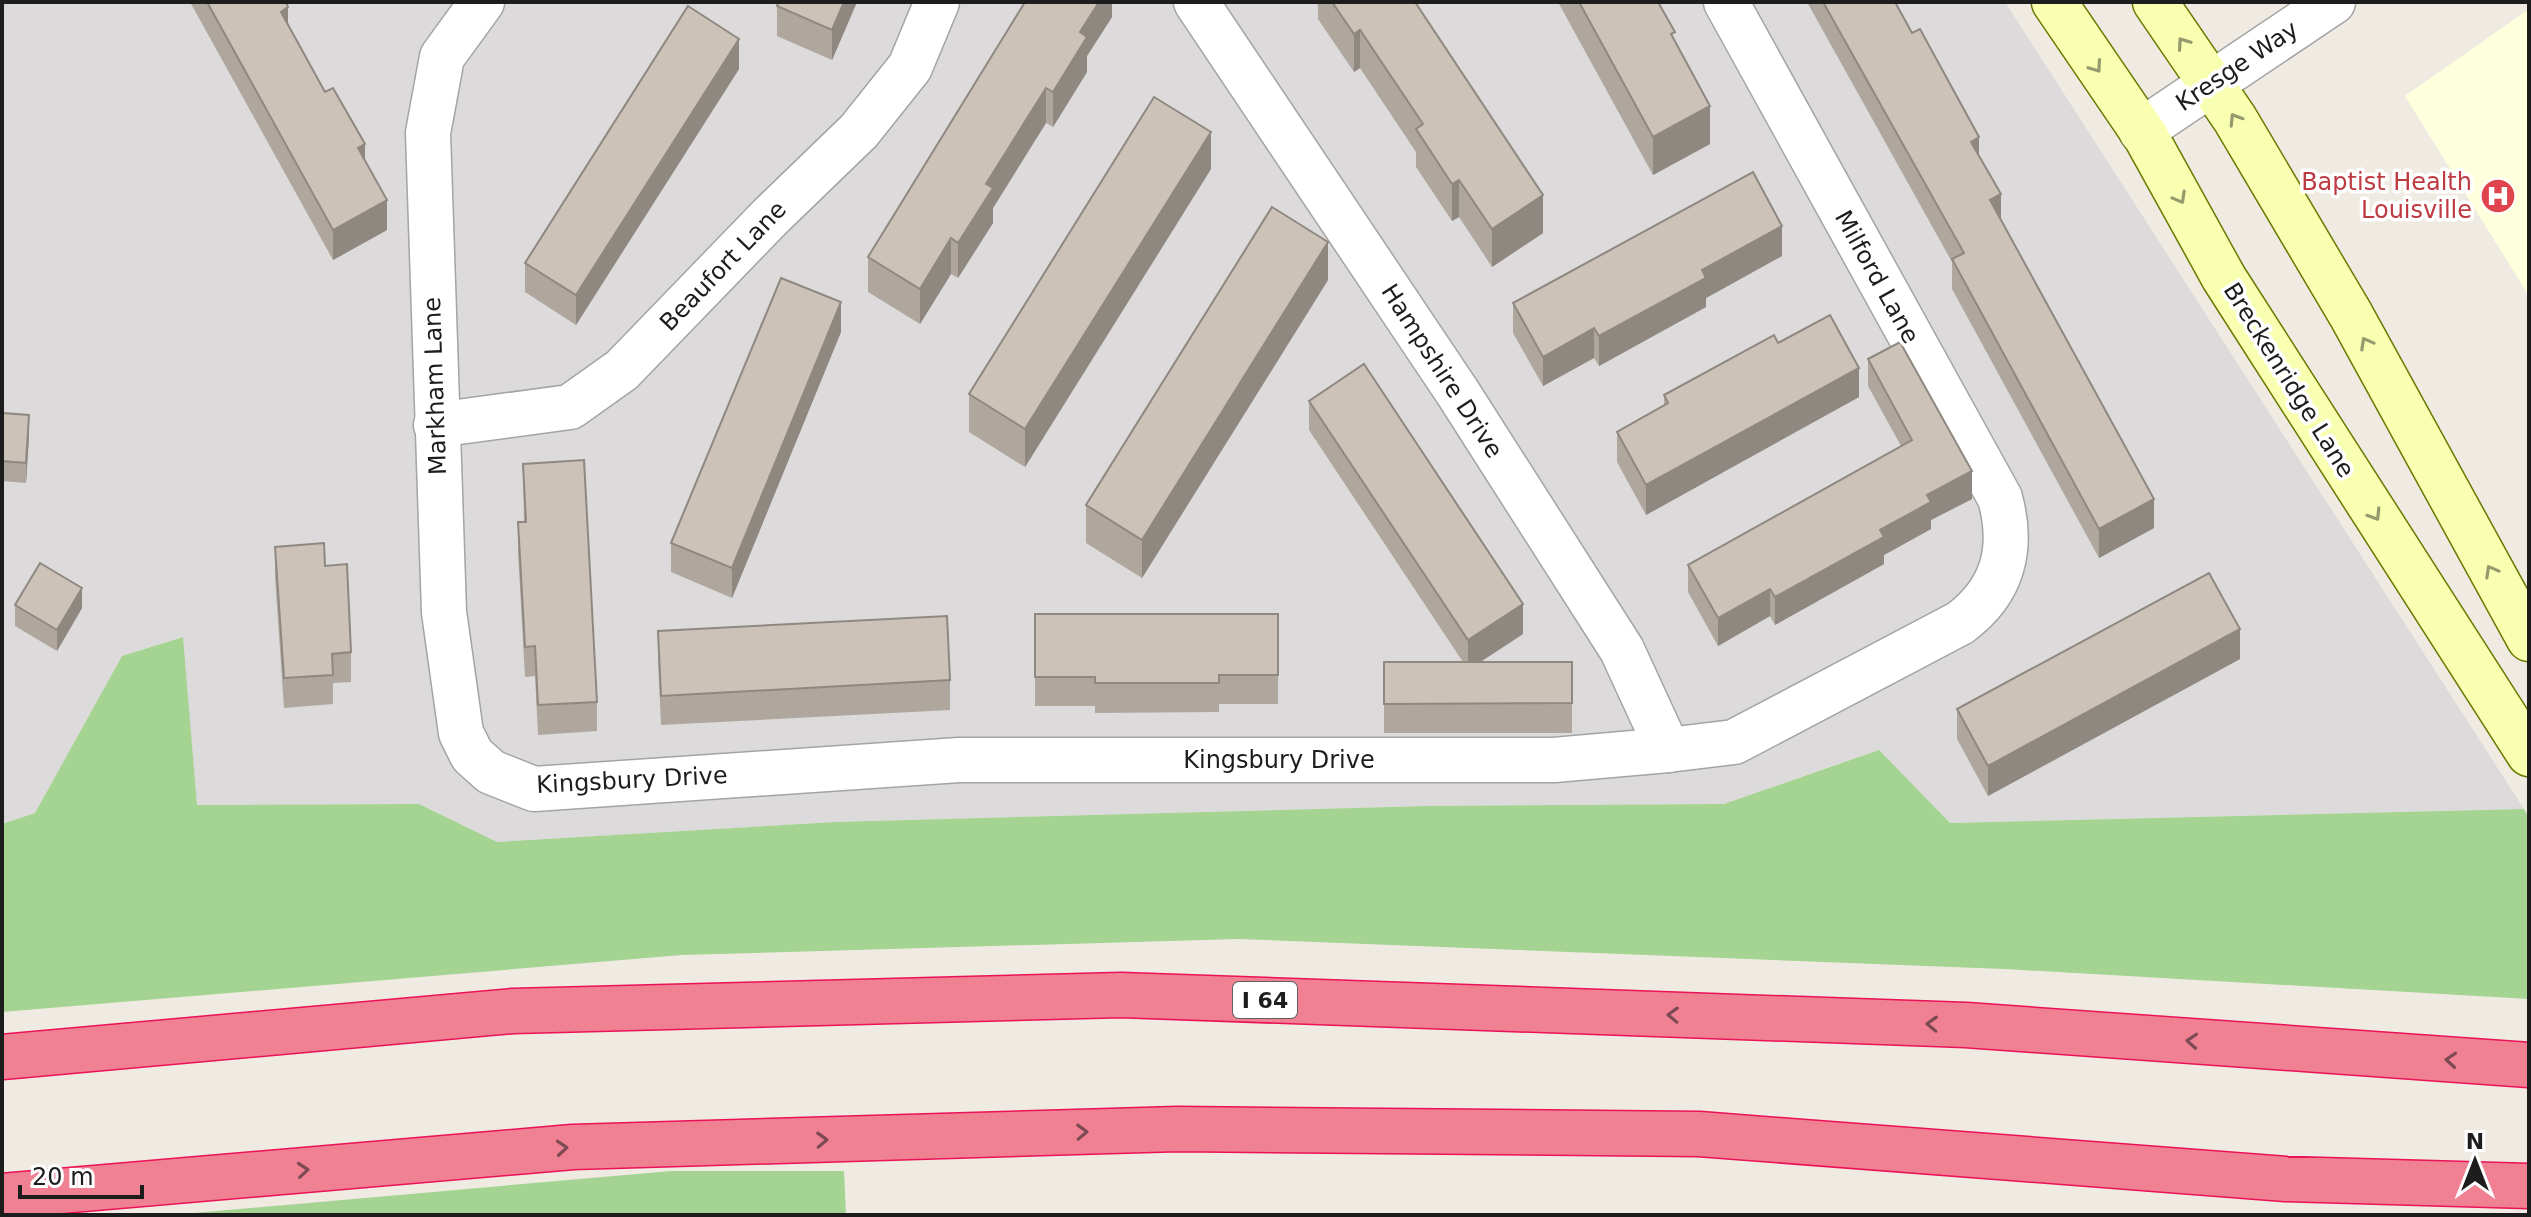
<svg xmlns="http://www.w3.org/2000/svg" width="2531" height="1217" viewBox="0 0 2531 1217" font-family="'DejaVu Sans',sans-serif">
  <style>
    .residential { fill: #dcdada }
    .education { fill: #feffdc }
    .forest { fill: #a4d392 }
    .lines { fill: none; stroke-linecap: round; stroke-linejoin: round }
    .minor-casing { stroke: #a4a4a4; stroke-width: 47 }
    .tertiary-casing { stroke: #a4a4a4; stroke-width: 47 }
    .secondary-casing { stroke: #697900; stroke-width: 47 }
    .motorway-casing { stroke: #eb1257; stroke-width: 47 }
    .minor { stroke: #fff; stroke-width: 44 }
    .tertiary { stroke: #fff; stroke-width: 44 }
    .secondary { stroke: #f9ffb1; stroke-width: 44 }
    .motorway { stroke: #ef8193; stroke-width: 44 }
    .wall { fill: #afa79e }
    .shaded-wall { fill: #8f8881 }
    .building { fill: #ccc2b8; stroke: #8f8881; stroke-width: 2 }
    .oneway { stroke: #96996e }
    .oneway2 { stroke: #7b4a52 }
    .labels { text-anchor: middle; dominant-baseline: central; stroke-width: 7; stroke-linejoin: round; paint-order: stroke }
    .shield { fill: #fff; stroke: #616161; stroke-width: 2 }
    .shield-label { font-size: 22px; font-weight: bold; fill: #1d1d1d }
    .street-label { font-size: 24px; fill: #1d1d1d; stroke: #fff }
    .health-label { font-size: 24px; fill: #be3a42; stroke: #fff; text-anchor: end }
  </style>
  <rect width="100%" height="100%" fill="#f0ebe2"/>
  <path class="residential" d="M2,2H2005L2524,809L1950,823L1878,750L1724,804L1427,806L835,822L497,842L419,804L197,805L182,637L122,656L35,813L2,824Z"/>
  <path class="education" d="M2529,9V296L2405,96Z"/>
  <g class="forest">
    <path d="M183,637L197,805L419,804L497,842L835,822L1427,806L1724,804L1879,750L1950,823L2524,809L2529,818V999L2004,969L1238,939L682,955L2,1012V824L35,813L122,656Z"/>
    <path d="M671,1171H844L846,1215H172Z"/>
  </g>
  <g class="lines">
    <defs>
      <g id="minor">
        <path d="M482,2L442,57L428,133L444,612L461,733L472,755L491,772L534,789L959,760H1554L1668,750L1734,742L1960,623C2003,591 2014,549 2000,498L1726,2"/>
        <path d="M1196,2L1458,393L1622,650L1668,750"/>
        <path d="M436,425L570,407L622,370L770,217L859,131L910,67L937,2"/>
      </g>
      <path id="tertiary" d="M2141,131L2333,2"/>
      <g id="secondary">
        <path d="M2054,2L2146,137L2224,278L2529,754"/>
        <path d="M2155,2L2235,119L2351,315L2529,639"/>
      </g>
      <g id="motorway">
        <path d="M2,1057L513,1011L1121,995L1966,1025L2529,1065"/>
        <path d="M2,1196L573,1147L1178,1129L1699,1134L2286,1179L2529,1186"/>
      </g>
    </defs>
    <use href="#minor" class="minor-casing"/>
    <use href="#tertiary" class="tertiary-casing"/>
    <use href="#secondary" class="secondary-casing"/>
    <use href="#motorway" class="motorway-casing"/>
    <use href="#minor" class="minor"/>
    <use href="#tertiary" class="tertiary"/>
    <use href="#secondary" class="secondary"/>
    <use href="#motorway" class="motorway"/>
  </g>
  <g class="wall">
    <path d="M190,2H286L288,26L365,160L387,230L333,260Z"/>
    <path d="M857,2L832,60L777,36V6Z"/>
    <path d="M1112,2V17L1087,56V72L1053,127L1046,123L993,208V223L958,278L951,274L920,324L868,292V257Z"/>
    <path d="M1316,2H1415L1543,233L1492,267L1459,217L1452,221L1416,167V152L1360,68L1354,72L1318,19V6Z"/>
    <path d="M1558,2H1658L1675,42L1710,144L1653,175Z"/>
    <path d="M1807,2H1895L1979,155L2001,219L2154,528L2099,558L1952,289V262Z"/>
    <path d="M739,69L576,325L525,292V263Z"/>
    <path d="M1211,169L1025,467L969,432V394Z"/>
    <path d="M1782,256L1706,298V307L1599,366L1594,358L1543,386L1513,333V303Z"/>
    <path d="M1328,280L1142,578L1086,543V505Z"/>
    <path d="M841,332L732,598L671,572V543Z"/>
    <path d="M1778,343L1859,397L1646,515L1617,462V432L1664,406V395Z"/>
    <path d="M1868,359L1972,499L1931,520V529L1884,555V564L1775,625L1770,616L1718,646L1688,592V565L1901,446L1868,386Z"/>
    <path d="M1309,401L1523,634L1480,662H1572V733H1384V662H1463L1309,430Z"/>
    <path d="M2,413L29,436L26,483L2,481Z"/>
    <path d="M523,464L597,702V731L538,735L535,676L525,677L518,552V522H524Z"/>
    <path d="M275,547L325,566L351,652V682L333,683V704L284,708L275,577Z"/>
    <path d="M15,605L82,608L57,651L15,626Z"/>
    <path d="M1035,614H1278V704H1219V712L1095,713V706H1035Z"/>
    <path d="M658,631L950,680V710L661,725L658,660Z"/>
    <path d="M2240,659L1988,796L1957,739V709Z"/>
  </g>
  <g class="shaded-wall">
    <path d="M844,2H857L832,60V30Z"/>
    <path d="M1099,2H1112V17L1087,56V72L1053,127V92L1080,32Z"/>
    <path d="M288,7V37L281,12Z"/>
    <path d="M1360,30V68L1354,72V34Z"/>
    <path d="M739,39V69L576,325V295Z"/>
    <path d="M1046,88V123L993,208V223L958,278V243L986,184Z"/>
    <path d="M1710,106V144L1653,175V137Z"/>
    <path d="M1211,132V169L1025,467V429Z"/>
    <path d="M1979,137V167L1971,142Z"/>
    <path d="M365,144V174L358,148Z"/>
    <path d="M1459,180V217L1452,221V184Z"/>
    <path d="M2001,194V224L1990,200Z"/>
    <path d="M1543,195V233L1492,267V229Z"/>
    <path d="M387,200V230L333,260V230Z"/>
    <path d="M1782,226V256L1706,298V307L1599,366V336L1702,270Z"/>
    <path d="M951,238V274L920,324V289Z"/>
    <path d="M1328,242V280L1142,578V540Z"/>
    <path d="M841,302V332L732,598V568Z"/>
    <path d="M1594,328V358L1543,386V357Z"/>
    <path d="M1859,368V397L1646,515V485Z"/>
    <path d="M29,415V436L26,483V463Z"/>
    <path d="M1972,471V499L1931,520V529L1884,555V564L1775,625V597L1880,530L1927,495Z"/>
    <path d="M2154,499V528L2099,558V529Z"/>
    <path d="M82,588V608L57,651V630Z"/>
    <path d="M1770,589V616L1718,646V618Z"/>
    <path d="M1523,604V634L1468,670V640Z"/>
    <path d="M2240,629V659L1988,796V766Z"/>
  </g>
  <g class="building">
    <path d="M207,2H286L288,7L281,12L325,92L333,88L365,144L358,148L387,200L333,230Z"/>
    <path d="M778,2H844L832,30L777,6Z"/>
    <path d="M1025,2H1099L1080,32L1087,37L1053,92L1046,88L986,184L993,188L958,243L951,238L920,289L868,257Z"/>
    <path d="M1332,2H1415L1543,195L1492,229L1459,180L1452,184L1416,129L1423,124L1360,30L1354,34Z"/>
    <path d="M1579,2H1658L1675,32L1671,34L1710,106L1653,137Z"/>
    <path d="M1823,2H1895L1912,33L1920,29L1979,137L1971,142L2001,194L1990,200L2154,499L2099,529L1952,259L1964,253Z"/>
    <path d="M688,6L739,39L576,295L525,263Z"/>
    <path d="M1154,97L1211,132L1025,429L969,394Z"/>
    <path d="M1753,172L1782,226L1702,270L1706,278L1599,336L1594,328L1543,357L1513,303Z"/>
    <path d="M1272,207L1328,242L1142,540L1086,505Z"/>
    <path d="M781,278L841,302L732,568L671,543Z"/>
    <path d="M1830,315L1859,368L1646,485L1617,432L1668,403L1664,395L1774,335L1778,343Z"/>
    <path d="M1900,342L1972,471L1927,495L1931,502L1880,530L1884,537L1775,597L1770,589L1718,618L1688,565L1912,440L1868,359Z"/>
    <path d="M1364,364L1523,604L1468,640L1309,401Z"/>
    <path d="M2,413L29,415L26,463L2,461Z"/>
    <path d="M584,460L597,702L538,705L535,646L525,647L518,522H526L523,464Z"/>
    <path d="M324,543L325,566L347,564L351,652L332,654L333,675L284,678L275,547Z"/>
    <path d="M40,563L82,588L57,630L15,605Z"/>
    <path d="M2209,573L2240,629L1988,766L1957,709Z"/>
    <path d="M1035,614H1278V675H1219V683H1095V677H1035Z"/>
    <path d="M947,616L950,680L661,696L658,631Z"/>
    <path d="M1384,662H1572V703L1384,704Z"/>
  </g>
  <defs><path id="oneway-chevron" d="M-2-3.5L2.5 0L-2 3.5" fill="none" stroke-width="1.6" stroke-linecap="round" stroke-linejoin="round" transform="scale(2)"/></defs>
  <g class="oneway">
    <use href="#oneway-chevron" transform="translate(2183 43) rotate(-125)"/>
    <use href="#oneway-chevron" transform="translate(2096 67) rotate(55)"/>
    <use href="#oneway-chevron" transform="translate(2235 119) rotate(-122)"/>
    <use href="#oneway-chevron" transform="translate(2180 198) rotate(61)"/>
    <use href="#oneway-chevron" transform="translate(2366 343) rotate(-119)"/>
    <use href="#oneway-chevron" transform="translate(2375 515) rotate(58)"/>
    <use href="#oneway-chevron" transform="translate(2491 571) rotate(-119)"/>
  </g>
  <g class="oneway2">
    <use href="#oneway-chevron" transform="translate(1673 1015) rotate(-178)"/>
    <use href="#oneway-chevron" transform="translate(1932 1024) rotate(-178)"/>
    <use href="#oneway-chevron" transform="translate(2192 1041) rotate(-176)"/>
    <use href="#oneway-chevron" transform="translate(2451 1060) rotate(-176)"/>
    <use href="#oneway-chevron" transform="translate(1082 1132) rotate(-2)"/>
    <use href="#oneway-chevron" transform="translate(822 1140) rotate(-2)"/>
    <use href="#oneway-chevron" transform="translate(562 1148) rotate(-4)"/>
    <use href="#oneway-chevron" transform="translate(303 1170) rotate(-5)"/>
  </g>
  <defs>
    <symbol id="hospital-disc" viewBox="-11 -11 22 22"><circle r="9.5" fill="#e0444e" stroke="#fff"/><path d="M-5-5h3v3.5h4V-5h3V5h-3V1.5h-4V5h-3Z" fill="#fff"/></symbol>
  </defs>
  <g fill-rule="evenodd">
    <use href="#hospital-disc" x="2478" y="176" width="40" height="40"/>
  </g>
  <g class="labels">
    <rect class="shield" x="1233" y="982" width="64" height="36" rx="6"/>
    <g class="shield-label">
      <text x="1265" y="1000">I 64</text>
    </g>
    <g class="street-label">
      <text transform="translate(2237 66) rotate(-34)">Kresge Way</text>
      <text transform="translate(723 266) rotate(-46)">Beaufort Lane</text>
      <text transform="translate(1877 277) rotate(61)">Milford Lane</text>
      <text transform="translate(1442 371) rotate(57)">Hampshire Drive</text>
      <text transform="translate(2289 380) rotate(58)">Breckenridge Lane</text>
      <text transform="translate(435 386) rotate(-92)">Markham Lane</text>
      <text x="1279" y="760">Kingsbury Drive</text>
      <text transform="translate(632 780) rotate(-3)">Kingsbury Drive</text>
    </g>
    <g class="health-label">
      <text x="2472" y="182">Baptist Health<tspan x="2472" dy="28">Louisville</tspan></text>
    </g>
  </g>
  <rect width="2531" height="1217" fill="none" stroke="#1d1d1d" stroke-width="8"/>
  <g transform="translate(2475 1161)" stroke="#ffffff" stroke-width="6" paint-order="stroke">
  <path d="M0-6L14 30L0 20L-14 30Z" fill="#1d1d1d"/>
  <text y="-12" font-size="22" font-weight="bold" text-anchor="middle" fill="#1d1d1d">N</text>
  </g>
  <path d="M20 1185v12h122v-12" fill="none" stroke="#1d1d1d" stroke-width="4"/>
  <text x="32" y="1185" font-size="24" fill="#1d1d1d" stroke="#ffffff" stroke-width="6" paint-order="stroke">20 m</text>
</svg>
